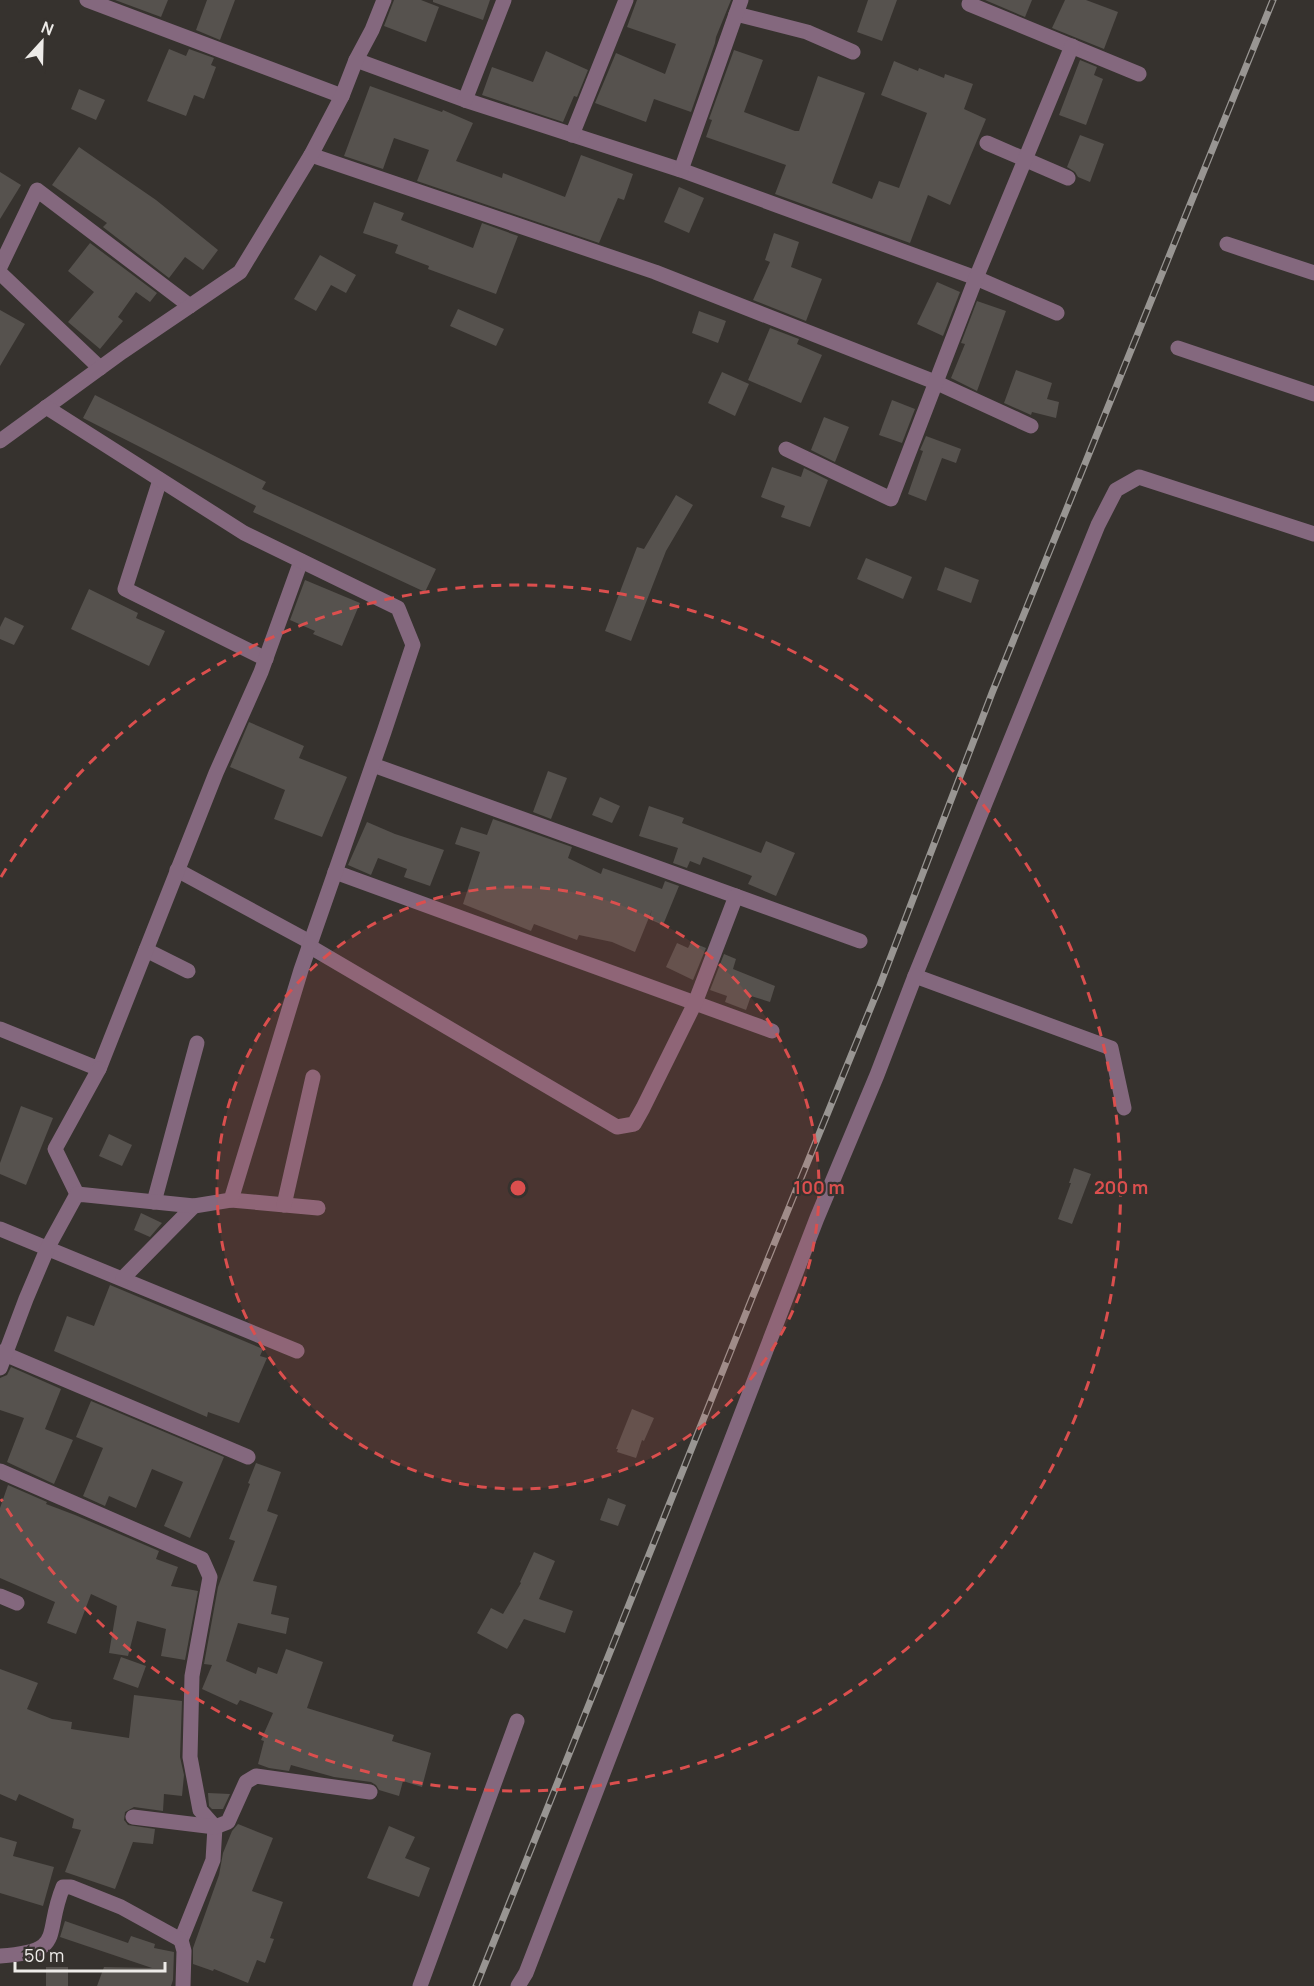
<svg xmlns="http://www.w3.org/2000/svg" width="1314" height="1986" viewBox="0 0 1314 1986" font-family="Manrope,sans-serif">
  <style>
    .building { fill: #56524e }
    .lines { fill: none; stroke-linecap: round; stroke-linejoin: round }
    .street { stroke: #84687e; stroke-width: 15 }
    .rail-casing { stroke: #989592; stroke-width: 7 }
    .rail { stroke: #36322e; stroke-width: 4.5; stroke-dasharray: 14; stroke-linecap: butt }
    .ring { fill: none; stroke: #db4f4e; stroke-width: 3; stroke-dasharray: 10 8 }
    .centre { fill: #db4f4e; stroke: #36322e; stroke-width: 3 }
    .ring-label { font-size: 18px; text-anchor: middle; font-weight: bold; fill: #db4f4e; stroke: #36322e; stroke-width: 4.5; stroke-linejoin: round; paint-order: stroke }
  </style>
  <rect width="100%" height="100%" fill="#36322e"/>
  <g class="building">
    <path d="M115,0H168L161,17Z"/>
    <path d="M207,0H235L220,40L196,30Z"/>
    <path d="M394,0H421L439,7L426,42L384,26Z"/>
    <path d="M433,0H490L483,20L433,2Z"/>
    <path d="M637,0H731L716,37L715,43L691,112L654,99L646,122L595,103L616,53L665,74L676,44L627,27Z"/>
    <path d="M868,0H897L882,41L857,32Z"/>
    <path d="M985,0H1032L1025,17Z"/>
    <path d="M1065,0H1086L1118,12L1104,49L1052,28Z"/>
    <path d="M169,49L186,56L189,49L214,58L211,65L216,67L204,99L194,95L186,116L147,101Z"/>
    <path d="M734,50L763,60L744,112L795,131H799L818,76L865,93L832,183L872,199L879,181L899,188L927,113L881,95L894,61L918,71L919,68L944,78L945,74L973,84L964,109L986,119L950,205L928,195L910,243L775,194L786,165L706,137L712,120L709,119Z"/>
    <path d="M546,51L588,70L577,97L574,96L563,122L482,95L492,67L533,82Z"/>
    <path d="M1080,60L1097,67L1094,75L1103,79L1086,125L1059,115Z"/>
    <path d="M370,86L442,112L443,110L473,123L456,161L502,178L503,173L565,197L581,155L633,174L624,200L618,198L599,243L417,181L429,150L394,138L383,169L344,156Z"/>
    <path d="M79,89L105,100L96,120L71,109Z"/>
    <path d="M1080,135L1104,144L1090,182L1078,177L1075,172L1067,167Z"/>
    <path d="M79,147L156,200L218,250L203,270L185,257L169,278L103,227L107,223L52,185Z"/>
    <path d="M0,172L21,185L0,219Z"/>
    <path d="M679,187L704,198L689,233L664,222Z"/>
    <path d="M374,202L404,213L401,220L473,248L482,223L518,236L496,294L428,269L429,266L395,253L398,245L363,233Z"/>
    <path d="M774,233L799,242L791,267L822,279L806,321L753,300L770,262L765,260Z"/>
    <path d="M90,243L157,293L150,302L136,292L118,317L123,321L100,349L68,322L94,292L68,271Z"/>
    <path d="M320,255L356,275L346,293L331,285L316,311L294,299Z"/>
    <path d="M937,282L960,292L943,336L917,324Z"/>
    <path d="M977,301L1006,311L977,391L951,378L965,344L961,343Z"/>
    <path d="M458,309L504,329L496,346L450,326Z"/>
    <path d="M0,310L25,324L0,366Z"/>
    <path d="M699,311L726,321L718,343L692,333Z"/>
    <path d="M770,328L799,339L797,344L822,355L801,403L748,380Z"/>
    <path d="M1016,370L1052,383L1047,399L1059,402L1056,418L1032,412L1031,415L1004,403Z"/>
    <path d="M722,372L749,384L735,416L708,403Z"/>
    <path d="M95,395L266,482L262,489L436,569L425,592L253,512L256,506L83,418Z"/>
    <path d="M892,400L915,409L902,443L879,435Z"/>
    <path d="M824,417L849,427L835,462L811,450Z"/>
    <path d="M926,436L961,449L956,463L942,458L926,501L908,494L923,451L920,450Z"/>
    <path d="M772,467L801,477L804,468L828,480L810,527L781,517L785,506L761,497Z"/>
    <path d="M676,495L693,505L666,551L631,641L605,631L637,547L644,549Z"/>
    <path d="M866,558L912,577L903,599L857,579Z"/>
    <path d="M945,567L979,580L971,603L937,590Z"/>
    <path d="M305,580L360,603L342,646L313,634L315,631L290,620Z"/>
    <path d="M89,589L138,613L136,618L165,631L149,666L71,629Z"/>
    <path d="M5,617L24,626L14,645L0,639V627Z"/>
    <path d="M249,722L304,746L299,758L347,777L322,837L274,819L285,790L230,767Z"/>
    <path d="M548,771L567,778L551,819L533,812Z"/>
    <path d="M600,797L620,806L612,823L592,815Z"/>
    <path d="M649,806L684,818L682,823L761,853L766,841L795,853L776,896L748,884L752,876L703,857L700,865L690,861L687,868L673,863L678,848L639,836Z"/>
    <path d="M493,819L572,847L568,858L601,874L603,868L662,889L665,881L679,886L663,925L649,919L652,910L635,952L612,942L579,935L577,940L534,924L531,931L463,904L480,852L455,844L461,827L487,835Z"/>
    <path d="M367,822L395,834L444,850L430,886L404,877L407,869L378,858L371,875L348,865Z"/>
    <path d="M691,942L706,948L693,980L666,967L677,943L688,948Z"/>
    <path d="M724,954L736,959L733,969L775,986L770,1002L751,996L746,1010L725,1002L727,996L710,990Z"/>
    <path d="M21,1106L53,1118L26,1185L0,1174V1163Z"/>
    <path d="M109,1134L132,1145L122,1166L99,1156Z"/>
    <path d="M1074,1168L1091,1174L1072,1224L1058,1219L1071,1183H1069Z"/>
    <path d="M141,1213L162,1223L150,1237L134,1230Z"/>
    <path d="M110,1285L263,1349L260,1356L267,1358L239,1423L208,1412L207,1417L54,1351L67,1316L94,1326Z"/>
    <path d="M11,1367L61,1389L45,1429L73,1440L54,1484L7,1462L24,1418L0,1410V1378L7,1375Z"/>
    <path d="M91,1401L224,1457L190,1538L164,1526L183,1482L152,1469L136,1508L109,1496L105,1506L83,1496L103,1448L76,1437Z"/>
    <path d="M632,1409L654,1418L644,1441L642,1440L636,1458L617,1452L618,1449H616Z"/>
    <path d="M256,1463L281,1472L267,1511L278,1515L253,1581L277,1586L271,1614L289,1618L286,1634L238,1623L226,1661L256,1674L258,1667L277,1674L286,1649L323,1662L307,1708L394,1735L392,1741L431,1753L422,1787L403,1781L399,1796L379,1790L376,1785L371,1782L334,1777L291,1765L289,1771L269,1768L258,1764L264,1741L261,1740L273,1713L240,1700L237,1705L202,1689L212,1665L204,1664L218,1587L235,1541L229,1539L250,1484L248,1483Z"/>
    <path d="M8,1485L47,1502L46,1504L75,1515L159,1551L156,1559L178,1567L171,1586L198,1591L185,1660L161,1656L166,1629L137,1621L128,1656L109,1653L117,1606L91,1594L76,1634L47,1623L55,1602L0,1578V1508Z"/>
    <path d="M608,1498L626,1505L618,1526L600,1520Z"/>
    <path d="M534,1552L555,1561L539,1599L573,1611L565,1633L524,1619L507,1649L477,1633L491,1608L503,1614L521,1583L520,1582Z"/>
    <path d="M121,1657L146,1666L138,1688L113,1679Z"/>
    <path d="M0,1669L38,1683L27,1709L52,1719L72,1722L71,1729L129,1738L134,1695L182,1701L180,1757L184,1775L182,1796L164,1794L163,1811L134,1807L125,1812L124,1820L128,1825L155,1829L153,1844L133,1842L115,1889L65,1872L81,1830L72,1828L74,1819L19,1794L16,1801L0,1794Z"/>
    <path d="M208,1793L230,1794L223,1809H212L209,1806Z"/>
    <path d="M238,1824L273,1838L252,1891L283,1902L270,1938L274,1939L265,1963L257,1960L248,1983L214,1969L213,1971L193,1964V1948L219,1875L223,1853L232,1831Z"/>
    <path d="M389,1826L415,1837L405,1858L430,1868L419,1897L367,1878Z"/>
    <path d="M0,1837L17,1842L13,1856L54,1867L43,1906L0,1893Z"/>
    <path d="M65,1921L128,1943L131,1936L155,1944L154,1948L174,1952L173,1980L171,1986H97L104,1967L152,1968L60,1937Z"/>
    <rect x="46" y="1967" width="22" height="19"/>
  </g>
  <g class="lines">
    <g class="street">
      <path d="M87,0L342,96"/>
      <path d="M969,4L1139,74"/>
      <path d="M736,14L807,32L853,52"/>
      <path d="M356,60L465,100L681,170L976,278L1057,313"/>
      <path d="M465,100L504,0"/>
      <path d="M572,135L626,0"/>
      <path d="M987,143L1068,178"/>
      <path d="M311,155L655,272L935,382L1031,426"/>
      <path d="M681,170L741,0"/>
      <path d="M1227,244L1314,273"/>
      <path d="M0,267L37,190L190,306"/>
      <path d="M0,273L100,368"/>
      <path d="M1178,348L1314,394"/>
      <path d="M0,441L122,352L240,272L311,155L342,96L356,60L372,30L384,0"/>
      <path d="M786,449L891,499L976,278L1072,46"/>
      <path d="M160,480L125,589L266,659"/>
      <path d="M373,765L860,941"/>
      <path d="M177,870L310,942"/>
      <path d="M335,872L772,1031"/>
      <path d="M309,946L617,1127L634,1124L643,1108L695,1003L736,896"/>
      <path d="M146,950L188,971"/>
      <path d="M0,1029L99,1069L216,773L261,672L301,561"/>
      <path d="M1124,1108L1111,1048L915,976L1098,525L1116,490L1139,477L1314,534"/>
      <path d="M77,1194L55,1149L99,1069"/>
      <path d="M231,1200L318,1208"/>
      <path d="M154,1202L197,1043"/>
      <path d="M284,1205L313,1077"/>
      <path d="M0,1229L297,1351"/>
      <path d="M123,1278L194,1206"/>
      <path d="M0,1352L248,1457"/>
      <path d="M0,1368L26,1299L48,1247L77,1194L194,1206L231,1200L301,970L384,732L413,645L398,608L244,533L46,407"/>
      <path d="M0,1471L202,1559L210,1577L192,1676L190,1757L200,1810L215,1827L213,1860L181,1940L184,1951L183,1986"/>
      <path d="M0,1596L17,1603"/>
      <path d="M133,1817L215,1827L228,1822L246,1782L256,1776L370,1792"/>
      <path d="M0,1956C67,1951 43,1936 63,1887H71L121,1907L181,1940"/>
      <path d="M420,1986L517,1721"/>
      <path d="M518,1986L526,1973L817,1218L877,1075L915,976"/>
    </g>
    <defs>
      <path id="rail" d="M476,1986L752,1298L880,985L992,693L1273,0"/>
    </defs>
    <use href="#rail" class="rail-casing"/>
    <use href="#rail" class="rail"/>
  </g>
  <circle cx="518" cy="1188" r="301" fill="#db4f4e" fill-opacity=".12"/>
  <g class="ring">
    <circle cx="518" cy="1188" r="301"/>
    <path d="M1 877A603 603 0 1 1 1 1499"/>
  </g>
  <circle cx="518" cy="1188" r="9" class="centre"/>
  <g class="ring-label">
    <text x="819" y="1194">100 m</text>
    <text x="1121" y="1194">200 m</text>
  </g>
  <g transform="translate(42 42) rotate(22)" stroke="#36322e" stroke-width="4.5" paint-order="stroke">
  <path d="M0-4.5L10 22L0 15L-10 22Z" fill="#edebe8"/>
  <text y="-9" font-size="16" font-weight="bold" text-anchor="middle" fill="#edebe8">N</text>
  </g>
  <path d="M15 1962v9h150v-9" fill="none" stroke="#edebe8" stroke-width="3"/>
  <text x="24" y="1962" font-size="18" fill="#edebe8" stroke="#36322e" stroke-width="4.5" paint-order="stroke">50 m</text>
</svg>
